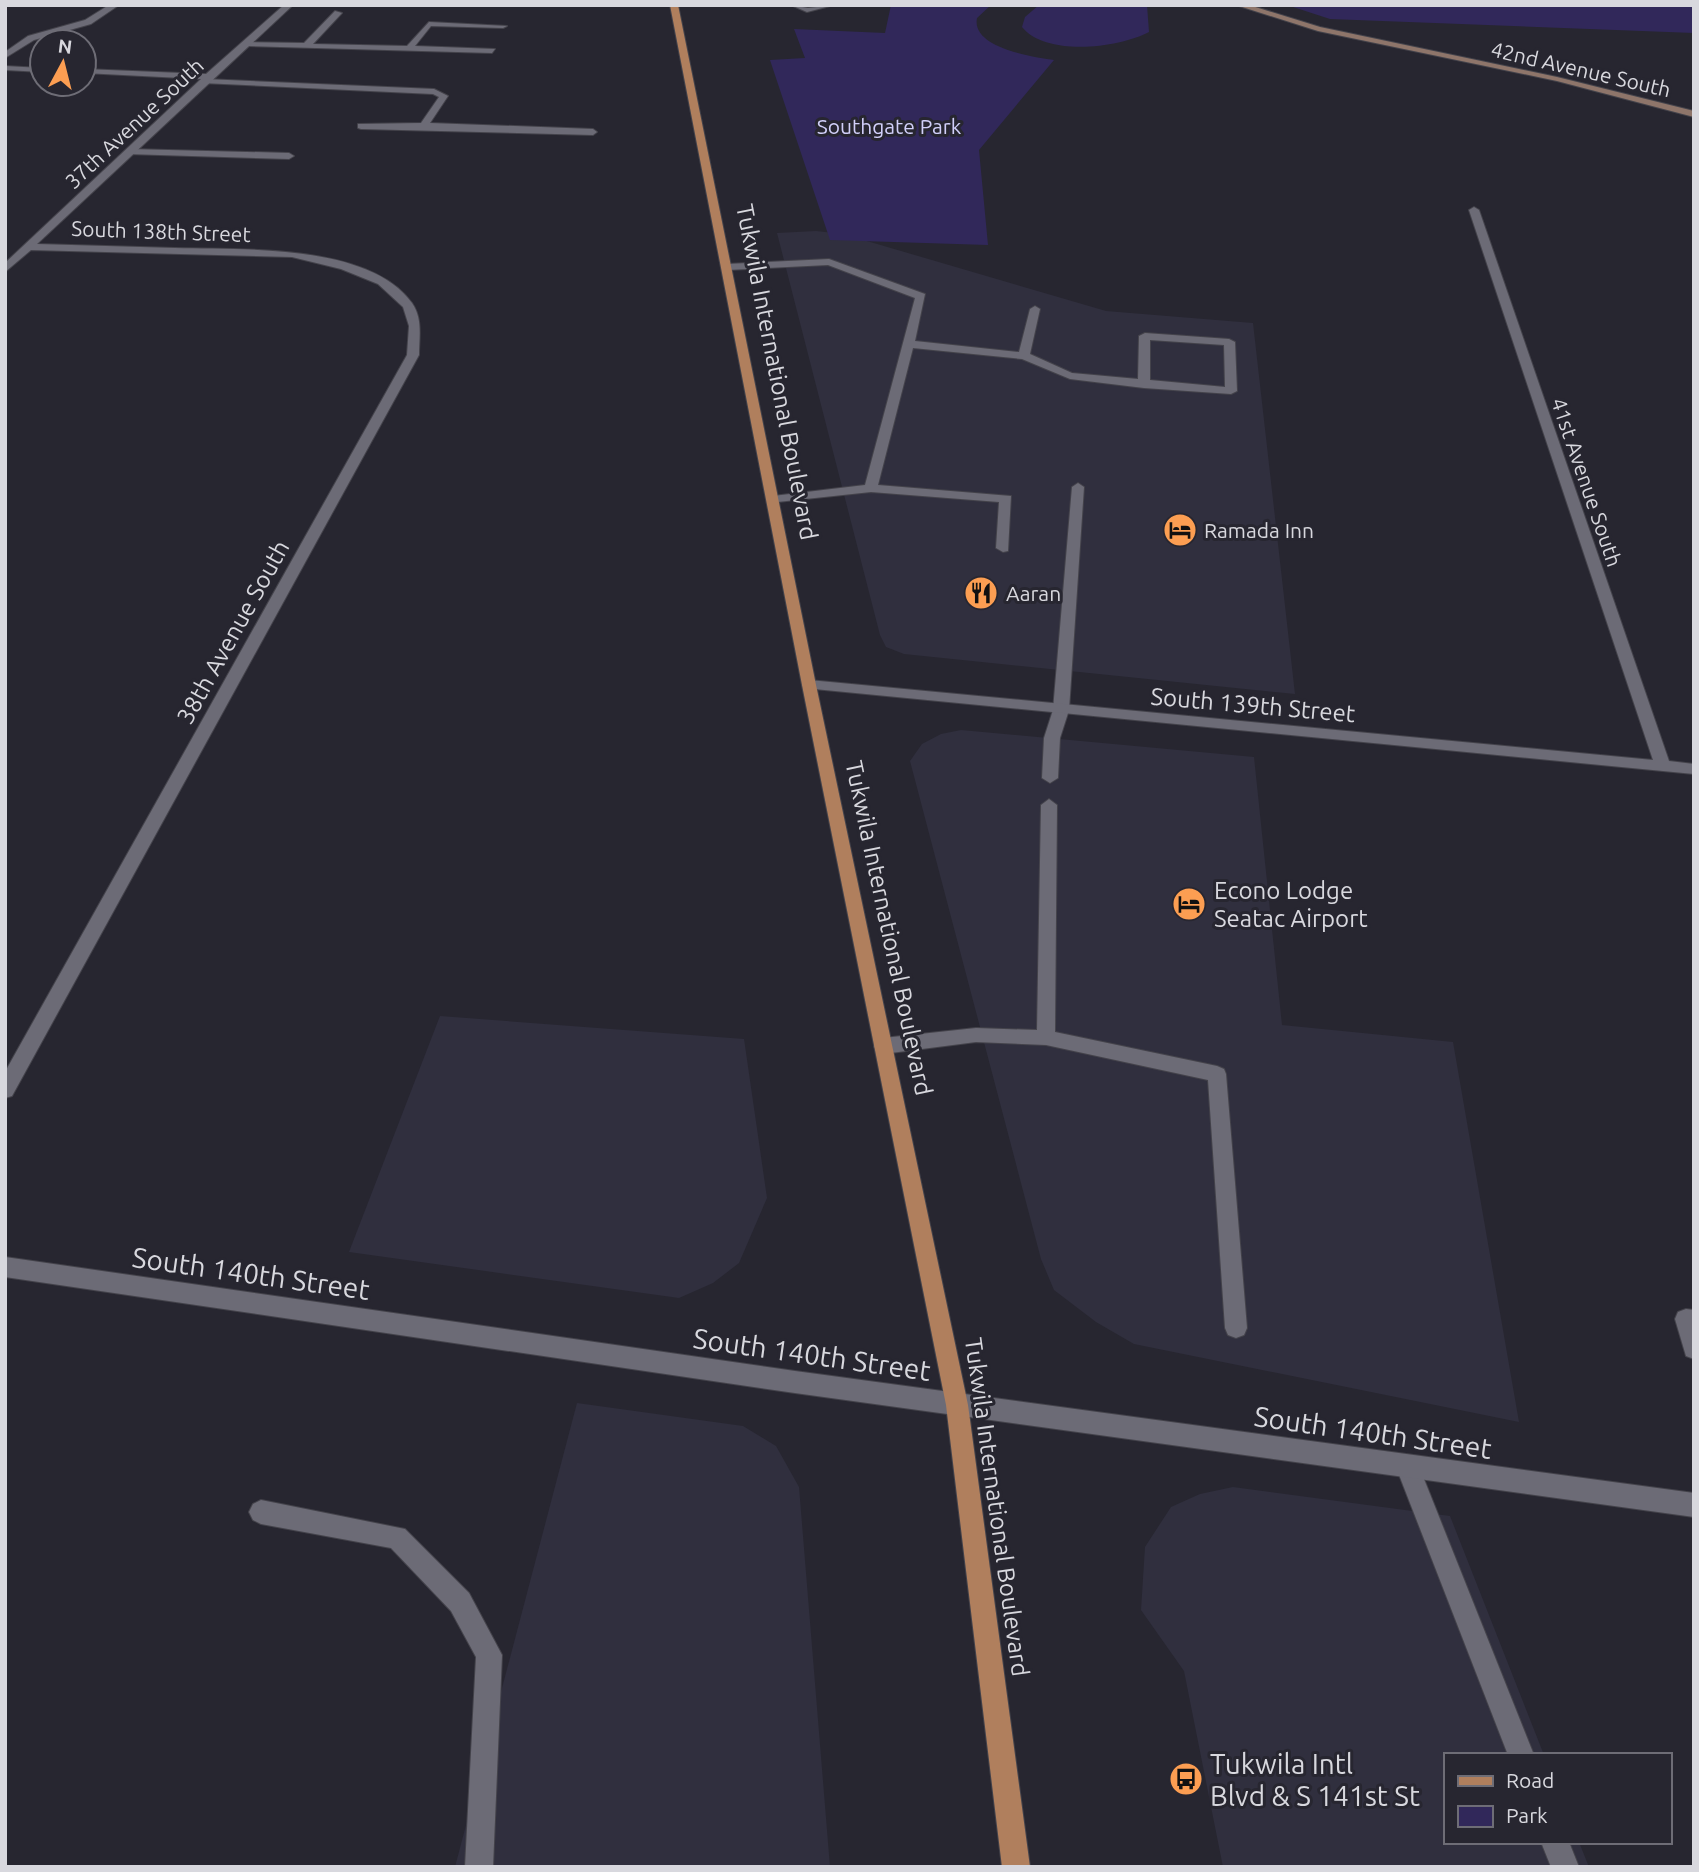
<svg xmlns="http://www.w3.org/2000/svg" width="1699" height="1872" viewBox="0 0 1699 1872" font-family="Ubuntu,sans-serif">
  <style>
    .built { fill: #302f3e }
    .green { fill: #31285a }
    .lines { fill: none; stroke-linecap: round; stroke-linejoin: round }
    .lane-casing { stroke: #44434b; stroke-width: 2 }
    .street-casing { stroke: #44434b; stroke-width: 2 }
    .secondary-casing { stroke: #44434b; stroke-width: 2 }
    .primary-casing { stroke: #44434b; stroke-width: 2 }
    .lane { fill: #6c6b76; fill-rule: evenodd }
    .street { fill: #6c6b76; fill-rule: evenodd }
    .secondary { fill: #8e756a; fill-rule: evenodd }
    .primary { fill: #b07f5d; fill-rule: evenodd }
    .labels { text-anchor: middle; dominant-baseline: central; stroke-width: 6; stroke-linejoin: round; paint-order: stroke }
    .far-street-label { font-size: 21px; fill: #d8d8de; stroke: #272630 }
    .far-park-label { font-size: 21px; fill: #d1cff9; stroke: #272630 }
    .far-poi-label { font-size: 21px; fill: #d8d8de; stroke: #272630; text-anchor: start }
    .street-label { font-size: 24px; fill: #d8d8de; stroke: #272630 }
    .poi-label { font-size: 24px; fill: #d8d8de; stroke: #272630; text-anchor: start }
    .near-street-label { font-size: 28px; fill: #d8d8de; stroke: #272630 }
    .near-poi-label { font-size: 28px; fill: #d8d8de; stroke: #272630; text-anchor: start }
  </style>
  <rect width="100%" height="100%" fill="#272630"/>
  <g class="built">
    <path d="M816,231L843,234L1106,311L1253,323L1295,694L904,654L886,647L880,635L777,233Z"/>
    <path d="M961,730L1254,757L1282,1025L1453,1042L1519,1422L1134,1344L1096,1322L1054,1290L1041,1259L910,761L922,744L941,734Z"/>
    <path d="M440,1016L744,1039L767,1198L739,1263L713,1283L679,1298L349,1252Z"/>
    <path d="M577,1403L743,1426L776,1446L799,1487L830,1867H455Z"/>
    <path d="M1233,1487L1450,1516L1544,1755H1445V1842H1579L1589,1867H1223L1184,1671L1141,1610L1145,1547L1171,1507L1200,1494Z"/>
  </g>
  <g class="green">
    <path d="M891,5H991L977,18C971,48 1034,57 1054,60L979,150L988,245L830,240L770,60L805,58L794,29L885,33Z"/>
    <path d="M1039,5H1147L1149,32C1119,48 1046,57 1022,27L1025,17Z"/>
    <path d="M1287,5H1694V33L1330,19Z"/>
  </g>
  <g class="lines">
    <defs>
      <g id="lane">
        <path d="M109,5H119L91,24L34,40L5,58V52L28,36L85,20Z"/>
        <path d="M791,5L808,8L834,5L807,12Z"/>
        <path d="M335,11L342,13L313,44L407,46L429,22L507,26L503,28L431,26L415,46L495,49L492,53L246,46L242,44L246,42L304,43Z"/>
        <path d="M205,79L434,89L448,96L430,123L593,129L597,132L593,135L361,129L358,128V124L421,123L439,97L433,94L202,83Z"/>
        <path d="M130,149L289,153L294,156L289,159L127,154V150Z"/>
        <path d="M829,259L925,294L915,341L1019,352L1030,309L1035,306L1040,309L1030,354L1072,373L1138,379L1139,336L1145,333L1229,339L1235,342L1237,391L1231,394L1144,388L1070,379L1022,359L913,348L878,485L1011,496L1008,551L1003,552L996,548L999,502L871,492L768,503V497L773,496L865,485L915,298L828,265L727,270L722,267L727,264ZM1150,340L1224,345L1225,387L1150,380Z"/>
        <path d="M1078,483L1084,487L1069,710L1060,738L1058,778L1050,783L1042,778L1044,738L1053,710L1072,487Z"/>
        <path d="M1049,799L1057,805L1055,1032L1217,1066L1224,1069L1226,1074L1247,1328L1244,1335L1236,1338L1228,1335L1225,1328L1208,1080L1046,1045L976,1042L883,1054L876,1051L874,1046L876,1041L883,1038L976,1028L1037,1030L1041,805Z"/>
        <path d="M1686,1309L1694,1310V1359L1686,1356L1675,1319L1678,1312Z"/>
        <path d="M1408,1455L1416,1459L1534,1755H1508L1396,1467L1400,1459Z"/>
        <path d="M261,1500L405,1529L469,1593L502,1655L493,1867H465L476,1657L451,1611L391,1548L261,1524L253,1520L249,1512L253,1504Z"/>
        <path d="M1541,1842H1569L1579,1867H1551Z"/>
      </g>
      <g id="street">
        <path d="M284,5H293L37,244C83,245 129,247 175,248C241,250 369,243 412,303C423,319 419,337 419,355L12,1096L5,1098V1072L407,355L409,326L403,307L378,284L341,269L292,257L31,250L5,272V263L201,79L84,73V69L206,74Z"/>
        <path d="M5,66L42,68V72L5,70Z"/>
        <path d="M1474,207L1479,210L1669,761L1694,764V774L804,688L802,685L809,680L1653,760L1469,210Z"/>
        <path d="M5,1257L795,1371L1694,1493V1517L795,1393L5,1277Z"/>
      </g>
      <path id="secondary" d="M1236,5H1249L1320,27L1557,77L1694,111V117L1557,81L1318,31Z"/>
      <path id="primary" d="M670,5H678L816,685L968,1405L1030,1867H1002L946,1405L802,685Z"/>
    </defs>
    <use href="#lane" class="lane-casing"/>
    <use href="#street" class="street-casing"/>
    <use href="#secondary" class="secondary-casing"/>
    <use href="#primary" class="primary-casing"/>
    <use href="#lane" class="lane"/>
    <use href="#street" class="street"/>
    <use href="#secondary" class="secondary"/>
    <use href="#primary" class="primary"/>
  </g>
  <defs>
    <symbol id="hotel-disc" viewBox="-11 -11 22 22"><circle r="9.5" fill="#fc9e52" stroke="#272630"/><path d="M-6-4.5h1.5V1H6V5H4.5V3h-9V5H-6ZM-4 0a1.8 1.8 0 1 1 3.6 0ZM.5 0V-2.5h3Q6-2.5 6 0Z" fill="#111"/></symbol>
    <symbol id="restaurant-disc" viewBox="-11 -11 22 22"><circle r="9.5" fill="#fc9e52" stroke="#272630"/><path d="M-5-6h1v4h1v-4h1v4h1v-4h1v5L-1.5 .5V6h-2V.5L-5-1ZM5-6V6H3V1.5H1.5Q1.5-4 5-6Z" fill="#111"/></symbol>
    <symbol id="bus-disc" viewBox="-11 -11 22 22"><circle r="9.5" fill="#fc9e52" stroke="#272630"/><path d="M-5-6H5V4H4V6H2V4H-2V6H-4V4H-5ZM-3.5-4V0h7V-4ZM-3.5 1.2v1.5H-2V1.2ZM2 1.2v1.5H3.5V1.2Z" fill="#111"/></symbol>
  </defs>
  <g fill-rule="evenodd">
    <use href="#hotel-disc" x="1161" y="511" width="38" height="38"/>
    <use href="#restaurant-disc" x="962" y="574" width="38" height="38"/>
    <use href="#hotel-disc" x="1170" y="885" width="38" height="38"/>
    <use href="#bus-disc" x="1167" y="1760" width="38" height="38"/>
  </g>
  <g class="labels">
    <g class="far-street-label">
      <text transform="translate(1581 69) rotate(13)">42nd Avenue South</text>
      <text transform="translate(134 123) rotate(-43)">37th Avenue South</text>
      <text transform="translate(161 231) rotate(2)">South 138th Street</text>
      <text transform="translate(1587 482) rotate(71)">41st Avenue South</text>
    </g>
    <g class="far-park-label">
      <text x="889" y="126">Southgate Park</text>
    </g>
    <g class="far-poi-label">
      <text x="1204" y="530">Ramada Inn</text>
      <text x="1006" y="593">Aaran</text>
    </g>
    <g class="street-label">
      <text transform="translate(777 372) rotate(79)">Tukwila International Boulevard</text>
      <text transform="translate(233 632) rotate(-61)">38th Avenue South</text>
      <text transform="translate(1253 705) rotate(5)">South 139th Street</text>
      <text transform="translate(889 928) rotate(78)">Tukwila International Boulevard</text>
      <text transform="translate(997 1507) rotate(82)">Tukwila International Boulevard</text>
    </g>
    <g class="poi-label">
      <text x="1214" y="890">Econo Lodge<tspan x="1214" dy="28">Seatac Airport</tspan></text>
    </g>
    <g class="near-street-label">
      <text transform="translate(251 1273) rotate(8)">South 140th Street</text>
      <text transform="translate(812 1354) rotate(8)">South 140th Street</text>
      <text transform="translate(1373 1432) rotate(8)">South 140th Street</text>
    </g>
    <g class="near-poi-label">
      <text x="1210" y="1763">Tukwila Intl<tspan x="1210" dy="32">Blvd &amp; S 141st St</tspan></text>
    </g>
  </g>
  <rect width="1699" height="1872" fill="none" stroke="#d8d8de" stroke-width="14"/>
  <rect x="1444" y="1753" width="228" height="91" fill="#272630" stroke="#6e6d76" stroke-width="2"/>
  <rect x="1458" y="1776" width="35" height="10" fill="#b07f5d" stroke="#6e6d76" stroke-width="2"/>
  <text x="1506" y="1788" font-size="21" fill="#d8d8de">Road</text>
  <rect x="1458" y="1806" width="35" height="21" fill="#31285a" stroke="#6e6d76" stroke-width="2"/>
  <text x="1506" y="1823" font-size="21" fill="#d8d8de">Park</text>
  <g transform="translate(63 63) rotate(7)"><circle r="33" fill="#272630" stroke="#6e6d76" stroke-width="2"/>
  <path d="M0-5L12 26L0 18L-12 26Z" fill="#fc9e52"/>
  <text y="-10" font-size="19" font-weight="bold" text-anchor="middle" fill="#d8d8de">N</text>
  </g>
</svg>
